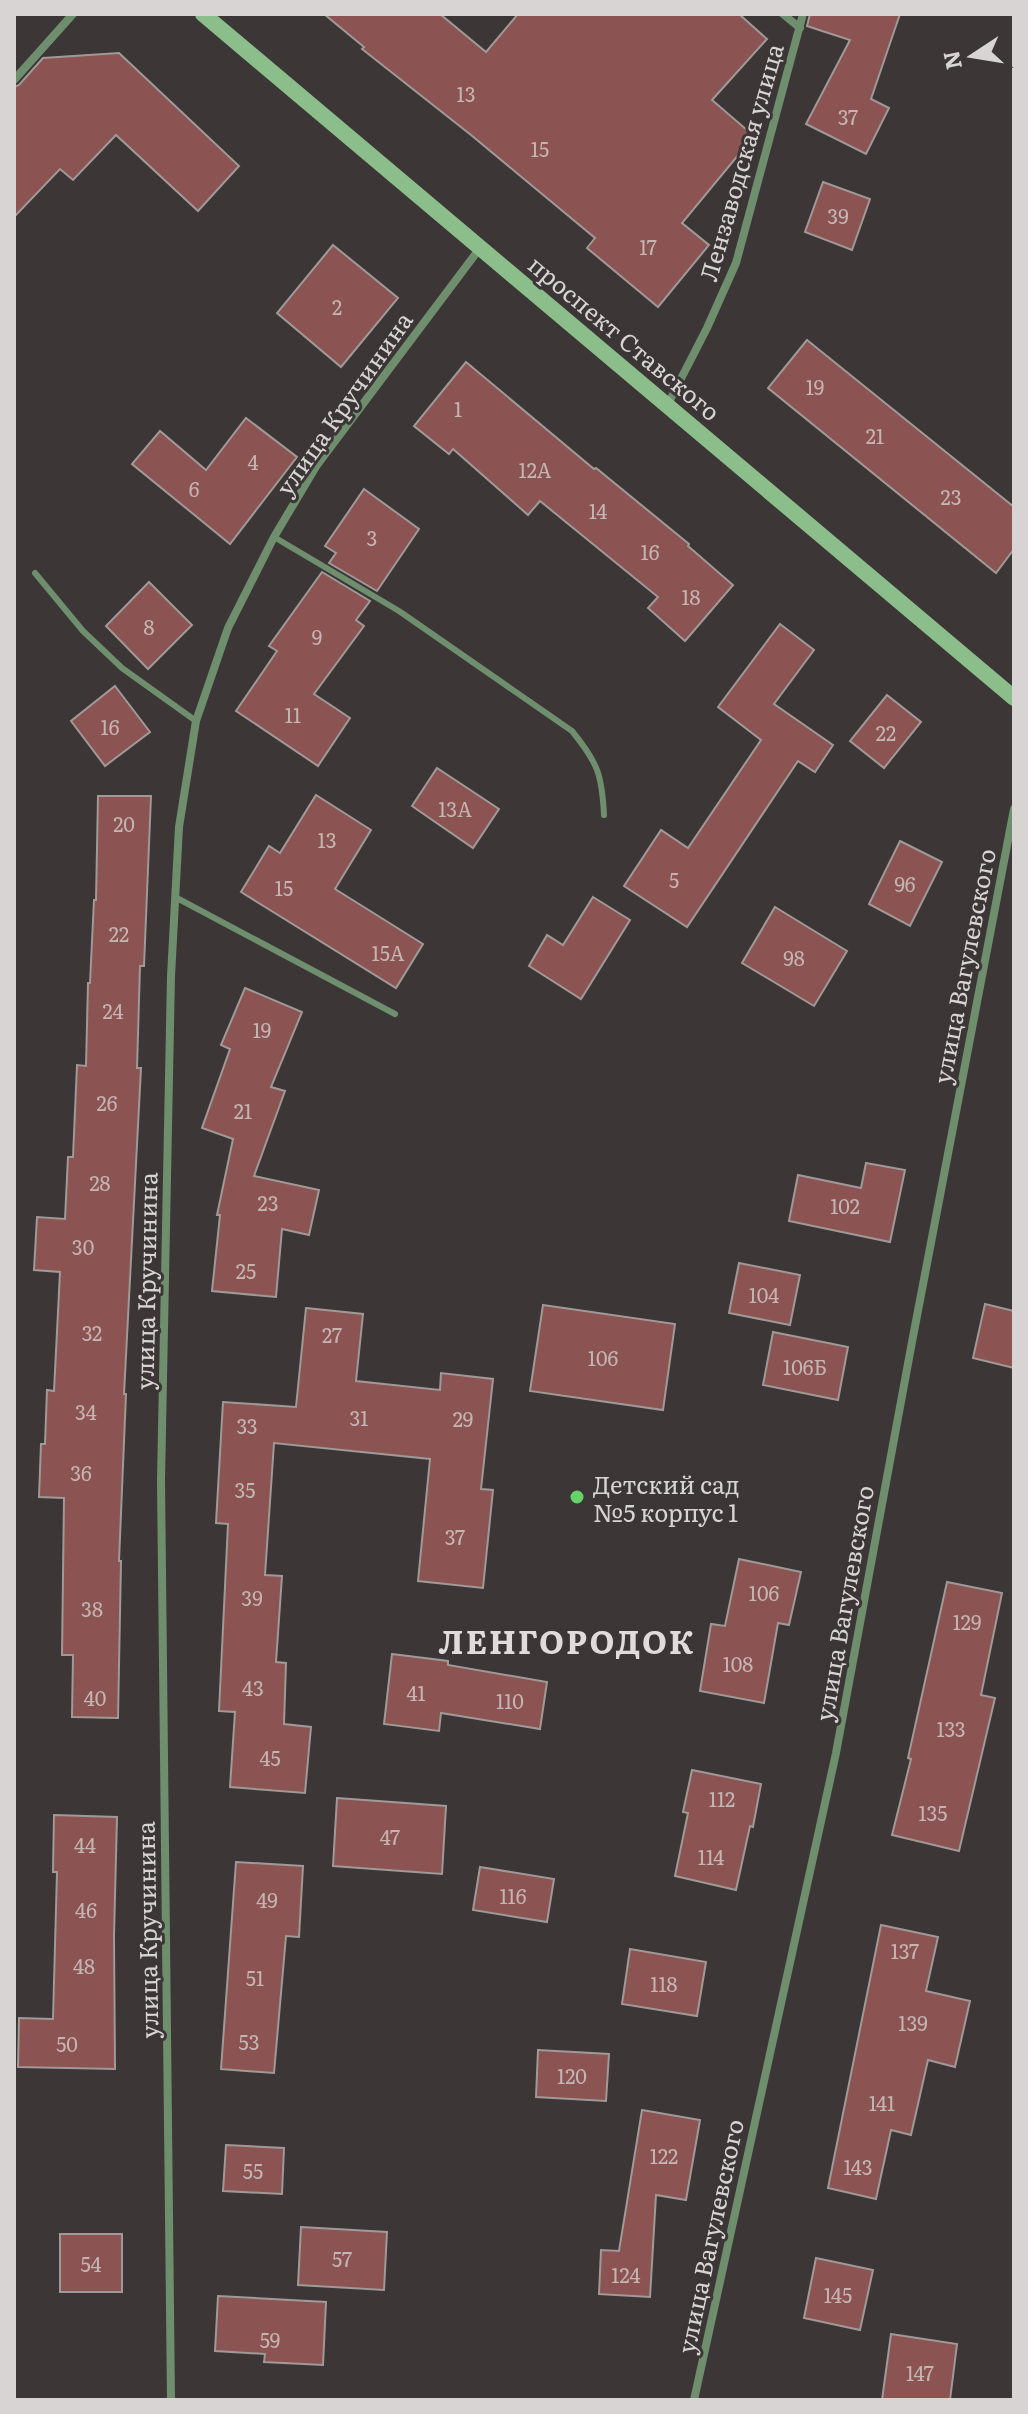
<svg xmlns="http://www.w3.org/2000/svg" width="1028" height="2414" viewBox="0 0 1028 2414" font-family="Literata,serif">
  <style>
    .building { fill: #8b5351; stroke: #9f9998; stroke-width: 2 }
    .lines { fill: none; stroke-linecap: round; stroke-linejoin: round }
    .lane { stroke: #6e8e6d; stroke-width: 6 }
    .street { stroke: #6e8e6d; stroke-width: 8 }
    .secondary { stroke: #8bbe8a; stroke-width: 16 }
    .poi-dot { fill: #63d468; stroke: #3c3636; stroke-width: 3 }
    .labels { text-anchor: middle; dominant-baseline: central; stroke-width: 6; stroke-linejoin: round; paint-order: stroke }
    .number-label { font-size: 20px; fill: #c4b4b2 }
    .street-label { font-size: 24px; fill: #d7d4d3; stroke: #3c3636 }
    .poi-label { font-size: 24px; fill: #d7d4d3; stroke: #3c3636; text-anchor: start }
    .district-label { font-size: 32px; font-weight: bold; letter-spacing: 2px; fill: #e1dbda; stroke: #3c3636 }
  </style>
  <rect width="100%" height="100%" fill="#3c3636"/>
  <g class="building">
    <path d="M324,14H440L486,52L518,14H739L767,39L712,100L754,136L682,223L709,245L658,307L587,248L595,238L471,135L362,49L364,47Z"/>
    <path d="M810,14H900L871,99L889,108L866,154L806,124L850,40L807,26Z"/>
    <path d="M119,53L239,166L198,211L116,135L73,180L60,169L14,217V87L19,85L43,58Z"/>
    <path d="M823,182L870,199L852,250L805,232Z"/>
    <path d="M333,245L398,298L341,367L277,313Z"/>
    <path d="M807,340L1014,507V549L996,573L768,388Z"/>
    <path d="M466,362L594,469L596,468L689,544L688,546L733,585L685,641L648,608L658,597L540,501L528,515L453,449L449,454L414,426Z"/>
    <path d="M246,418L297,457L230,544L132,464L160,431L206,470Z"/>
    <path d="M364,489L419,529L377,591L329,563L336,553L325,546Z"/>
    <path d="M322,572L370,601L356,620L364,626L314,694L350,718L318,766L236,711L277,651L269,646Z"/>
    <path d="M149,582L192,625L148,669L106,626Z"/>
    <path d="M780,624L814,650L774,704L833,745L815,772L798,761L687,927L624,886L661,830L688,848L761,740L718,707Z"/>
    <path d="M115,686L150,732L105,766L71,721Z"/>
    <path d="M887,695L921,722L884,768L850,741Z"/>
    <path d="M437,768L499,809L473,848L412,806Z"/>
    <path d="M316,795L371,830L335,889L423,944L396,988L241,892L269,846L280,853Z"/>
    <path d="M98,796H151L144,966H140L137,1068H141L124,1394H126L119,1561H121L118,1718L72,1717L73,1655H62L64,1498L39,1497L41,1444H45L47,1390L54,1391L60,1272L34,1270L37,1217L65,1219L68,1157H73L77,1065L86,1066L88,983H90L94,900H96Z"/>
    <path d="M900,841L942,862L910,926L869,904Z"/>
    <path d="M593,897L630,920L581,999L529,966L547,935L563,945Z"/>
    <path d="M775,907L847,951L814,1006L742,963Z"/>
    <path d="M245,988L302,1012L271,1087L285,1091L254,1176L319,1190L309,1235L282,1229L276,1297L212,1291L220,1215H217L233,1139L202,1128L230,1049L221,1045Z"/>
    <path d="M866,1163L905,1170L890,1242L789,1221L798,1175L861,1188Z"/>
    <path d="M739,1263L800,1275L790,1325L729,1313Z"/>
    <path d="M985,1304L1014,1311V1368L973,1358Z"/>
    <path d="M543,1305L675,1324L663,1410L530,1391Z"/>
    <path d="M306,1308L363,1314L356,1381L440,1390L441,1373L493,1379L481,1489L493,1490L483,1588L418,1581L430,1459L274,1443L265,1575L282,1576L276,1662L286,1663L284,1724L311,1727L305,1793L230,1787L235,1712L219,1711L228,1524L216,1523L223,1402L296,1407Z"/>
    <path d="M773,1332L848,1347L838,1400L763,1385Z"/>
    <path d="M739,1559L801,1572L789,1625L778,1623L764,1703L700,1691L711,1624L725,1626Z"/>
    <path d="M947,1582L1002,1593L981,1695L995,1698L959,1851L892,1835L911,1759L908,1758Z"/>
    <path d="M392,1654L448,1661V1665L547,1682L540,1729L441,1713L439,1731L384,1724Z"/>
    <path d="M692,1770L761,1784L753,1827L750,1826L736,1890L675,1876L688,1813L683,1812Z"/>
    <path d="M337,1798L446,1806L442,1874L333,1866Z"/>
    <path d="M54,1815L117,1817L114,1936L115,2069L18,2067L19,2018L53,2019L57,1872H53Z"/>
    <path d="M236,1862L303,1866L299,1937L286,1936L274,2073L221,2069Z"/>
    <path d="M480,1867L554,1879L547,1922L473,1910Z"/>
    <path d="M881,1925L938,1937L926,1991L970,2001L955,2067L928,2060L911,2135L891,2130L876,2199L828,2188Z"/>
    <path d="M630,1949L706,1962L697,2016L622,2004Z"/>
    <path d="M538,2050L609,2054L606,2101L536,2097Z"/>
    <path d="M642,2110L700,2120L686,2200L656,2195L650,2297L599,2294L601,2250L619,2251Z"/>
    <path d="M226,2145L284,2148L282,2194L223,2191Z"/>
    <path d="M301,2227L387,2232L384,2290L298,2285Z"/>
    <rect x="60" y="2234" width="62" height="58"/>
    <path d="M816,2258L873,2270L860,2330L804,2318Z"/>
    <path d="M218,2296L326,2302L323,2365L264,2362L265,2354L215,2351Z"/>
    <path d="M891,2334L957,2344L950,2400H882Z"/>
  </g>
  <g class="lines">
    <g class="lane">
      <path d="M274,537L399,611L572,731C598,763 602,775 604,815"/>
      <path d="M35,573L83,631L122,668L196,721"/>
      <path d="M175,897L395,1014"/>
    </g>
    <g class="street">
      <path d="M783,14L800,28"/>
      <path d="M14,80L73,14"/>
      <path d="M668,404L707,328L736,263L803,14"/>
      <path d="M171,2400L161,1480L171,976L179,827L196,721L228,628L274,537L317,465L480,248"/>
      <path d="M694,2400L836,1753L912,1342L1014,809"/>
    </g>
    <path class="secondary" d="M203,14L1014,698"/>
  </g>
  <circle class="poi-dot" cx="577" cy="1497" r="8"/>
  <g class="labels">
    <g class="number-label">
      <text x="466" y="93">13</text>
      <text x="848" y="116">37</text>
      <text x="540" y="148">15</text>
      <text x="838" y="215">39</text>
      <text x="648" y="246">17</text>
      <text x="337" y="306">2</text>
      <text x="815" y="386">19</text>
      <text x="458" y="408">1</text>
      <text x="875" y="435">21</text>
      <text x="253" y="461">4</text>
      <text x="535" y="469">12А</text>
      <text x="194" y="488">6</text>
      <text x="951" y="496">23</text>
      <text x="598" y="510">14</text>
      <text x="372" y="537">3</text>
      <text x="650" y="551">16</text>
      <text x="691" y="596">18</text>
      <text x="149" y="626">8</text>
      <text x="317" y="636">9</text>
      <text x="293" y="714">11</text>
      <text x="110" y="726">16</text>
      <text x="886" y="732">22</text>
      <text x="455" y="808">13А</text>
      <text x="124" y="823">20</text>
      <text x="327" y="839">13</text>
      <text x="674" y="879">5</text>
      <text x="905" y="883">96</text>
      <text x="284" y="887">15</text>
      <text x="119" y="933">22</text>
      <text x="388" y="952">15А</text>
      <text x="794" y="957">98</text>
      <text x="113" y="1010">24</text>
      <text x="262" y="1029">19</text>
      <text x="107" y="1102">26</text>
      <text x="243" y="1110">21</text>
      <text x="100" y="1182">28</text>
      <text x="268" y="1202">23</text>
      <text x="845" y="1205">102</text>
      <text x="83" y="1246">30</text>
      <text x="246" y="1270">25</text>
      <text x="764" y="1294">104</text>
      <text x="92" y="1332">32</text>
      <text x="332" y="1334">27</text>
      <text x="603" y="1357">106</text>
      <text x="805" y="1366">106Б</text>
      <text x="86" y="1411">34</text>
      <text x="359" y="1417">31</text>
      <text x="463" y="1418">29</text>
      <text x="247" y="1425">33</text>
      <text x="81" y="1472">36</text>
      <text x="245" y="1489">35</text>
      <text x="455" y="1536">37</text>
      <text x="764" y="1592">106</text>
      <text x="252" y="1597">39</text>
      <text x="92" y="1608">38</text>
      <text x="967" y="1621">129</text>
      <text x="738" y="1663">108</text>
      <text x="253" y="1687">43</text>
      <text x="416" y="1692">41</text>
      <text x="95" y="1697">40</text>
      <text x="510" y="1700">110</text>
      <text x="951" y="1728">133</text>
      <text x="270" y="1757">45</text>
      <text x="722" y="1798">112</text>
      <text x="933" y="1812">135</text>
      <text x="390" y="1836">47</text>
      <text x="85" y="1844">44</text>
      <text x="711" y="1856">114</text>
      <text x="513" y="1895">116</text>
      <text x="267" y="1899">49</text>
      <text x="86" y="1909">46</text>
      <text x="905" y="1950">137</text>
      <text x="84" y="1965">48</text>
      <text x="255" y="1977">51</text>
      <text x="664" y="1983">118</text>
      <text x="913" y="2022">139</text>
      <text x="249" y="2041">53</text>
      <text x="67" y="2043">50</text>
      <text x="572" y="2075">120</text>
      <text x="882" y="2102">141</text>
      <text x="664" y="2155">122</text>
      <text x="858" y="2166">143</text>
      <text x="253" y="2170">55</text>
      <text x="342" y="2258">57</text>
      <text x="91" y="2263">54</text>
      <text x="626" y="2274">124</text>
      <text x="838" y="2294">145</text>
      <text x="270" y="2339">59</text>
      <text x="920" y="2372">147</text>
    </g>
    <g class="street-label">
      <text transform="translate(740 162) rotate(-74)">Лензаводская улица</text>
      <text transform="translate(625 337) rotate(40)">проспект Ставского</text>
      <text transform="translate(343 403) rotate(-55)">улица Кручинина</text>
      <text transform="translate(963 966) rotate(-79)">улица Вагулевского</text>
      <text transform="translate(145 1281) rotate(-89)">улица Кручинина</text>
      <text transform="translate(843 1603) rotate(-80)">улица Вагулевского</text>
      <text transform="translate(146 1930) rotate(-91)">улица Кручинина</text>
      <text transform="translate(709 2236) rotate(-78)">улица Вагулевского</text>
    </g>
    <g class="poi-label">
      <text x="593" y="1483">Детский сад<tspan x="593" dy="28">№5 корпус 1</tspan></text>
    </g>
    <g class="district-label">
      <text x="567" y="1640">ЛЕНГОРОДОК</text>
    </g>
  </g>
  <rect width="1028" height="2414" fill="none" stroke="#d7d4d3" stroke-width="32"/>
  <g transform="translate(972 56) rotate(258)" stroke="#3c3636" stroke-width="6" paint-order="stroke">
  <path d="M0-6L14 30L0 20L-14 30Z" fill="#d7d4d3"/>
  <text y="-12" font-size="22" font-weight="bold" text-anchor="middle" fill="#d7d4d3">N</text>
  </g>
</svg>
